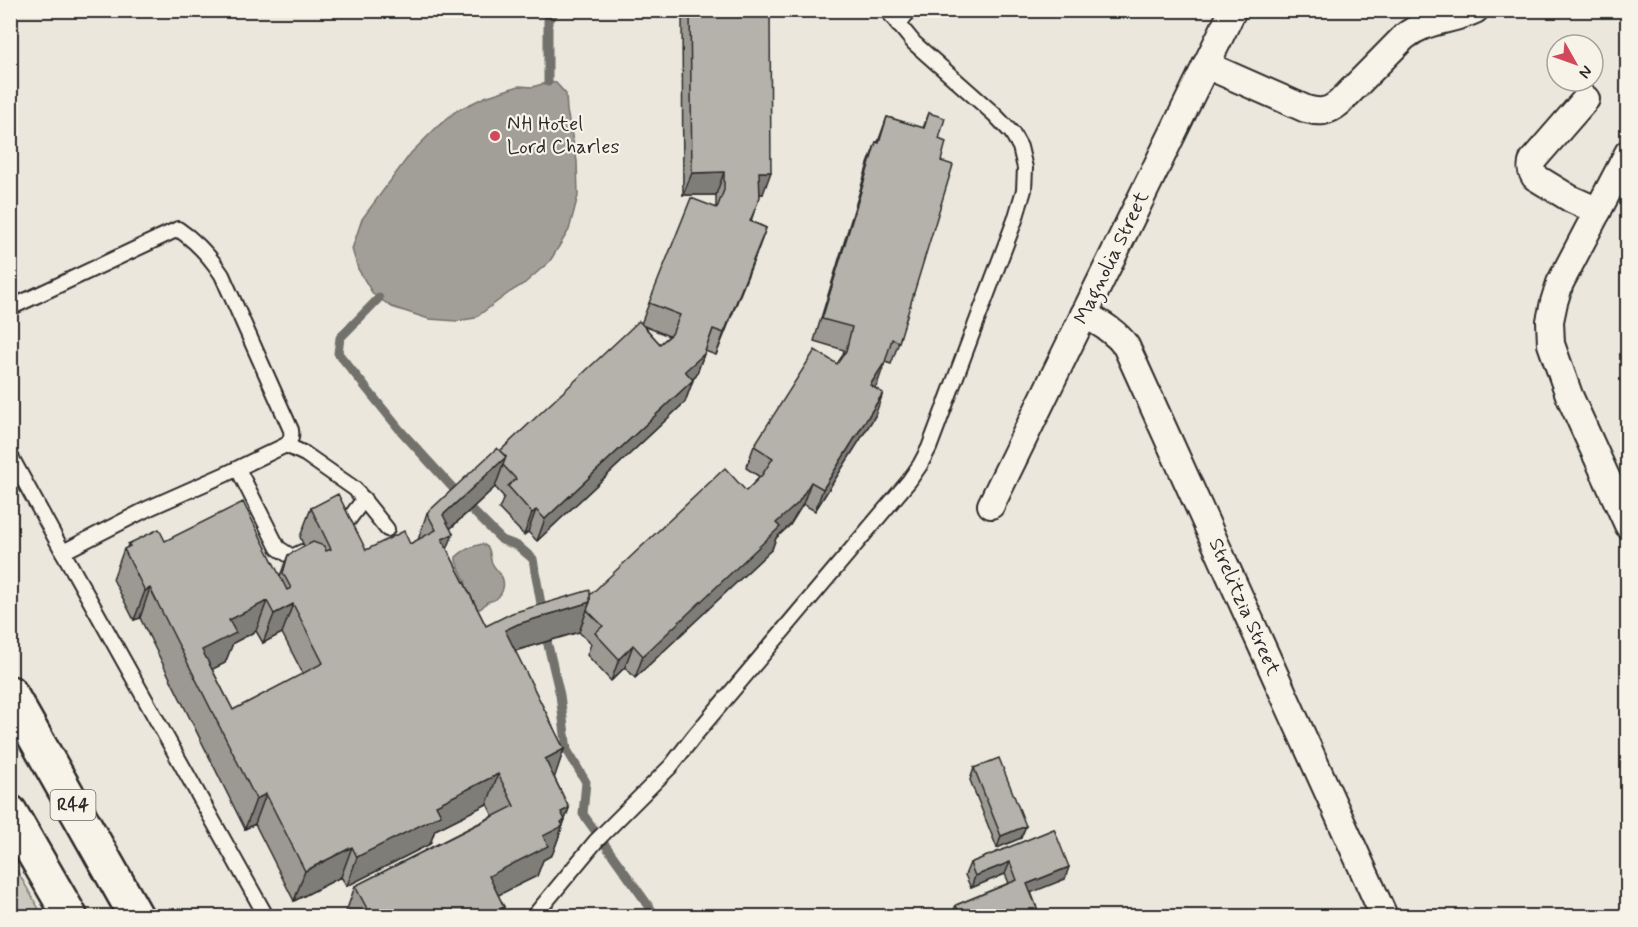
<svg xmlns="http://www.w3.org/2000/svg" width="1638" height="927" viewBox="0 0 1638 927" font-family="Mynerve,sans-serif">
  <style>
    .green { fill: #cbc8bf; stroke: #7b7a75; stroke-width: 1.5 }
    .water { fill: #a29f98; stroke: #72716c; stroke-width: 1.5 }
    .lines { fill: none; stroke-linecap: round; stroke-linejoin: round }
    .stream { stroke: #72716c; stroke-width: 9 }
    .lane-casing { stroke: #2b2b2b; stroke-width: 18 }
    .street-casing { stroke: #2b2b2b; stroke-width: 30 }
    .primary-casing { stroke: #2b2b2b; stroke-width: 38 }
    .lane { stroke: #f7f3e8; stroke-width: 14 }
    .street { stroke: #f7f3e8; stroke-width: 26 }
    .primary { stroke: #f7f3e8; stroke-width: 33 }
    .wall { fill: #9c9993; stroke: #2b2b2b; stroke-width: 1.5; fill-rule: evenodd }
    .shaded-wall { fill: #7f7d78; stroke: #2b2b2b; stroke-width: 1.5 }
    .building { fill: #b5b2ab; stroke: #2b2b2b; stroke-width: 1.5; fill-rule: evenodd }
    .poi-dot { fill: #d1495b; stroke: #f7f3e8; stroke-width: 2 }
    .labels { text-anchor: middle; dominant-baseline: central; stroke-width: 4.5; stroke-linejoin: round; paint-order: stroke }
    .shield { fill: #f7f3e8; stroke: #686764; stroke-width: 1.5 }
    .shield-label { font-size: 18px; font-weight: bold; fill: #2b2b2b }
    .poi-label { font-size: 20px; fill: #2b2b2b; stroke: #f7f3e8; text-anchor: start }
    .street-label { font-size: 20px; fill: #2b2b2b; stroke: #f7f3e8 }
  </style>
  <rect width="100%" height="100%" fill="#ebe7dd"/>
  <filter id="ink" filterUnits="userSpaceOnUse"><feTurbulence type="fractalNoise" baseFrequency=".0167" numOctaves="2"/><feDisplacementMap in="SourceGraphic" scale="12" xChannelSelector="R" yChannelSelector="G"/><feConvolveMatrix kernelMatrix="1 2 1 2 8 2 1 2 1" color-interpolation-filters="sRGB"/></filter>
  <g filter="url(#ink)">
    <path class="green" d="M11,860L43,916H11Z"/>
    <g class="water">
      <path d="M548,82L556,83L566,94L567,111L577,161L578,196L569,230L550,261L525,283L510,292L475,318L457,321L429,319L392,307L373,294L358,269L352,249L362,219L411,153L436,128L456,111L485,97L519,86L533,87Z"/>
      <path d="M482,544C493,548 488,554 492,563C494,567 497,570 500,574C506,582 504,593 496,599C493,601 490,601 487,602C485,604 483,607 480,609L475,608L466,586V583L456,561V557C463,550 473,546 482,544Z"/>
    </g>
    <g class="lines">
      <g class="stream">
        <path d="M548,82V20L557,10"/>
        <path d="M379,298L340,338L338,353L400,430L462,498"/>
        <path d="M471,509L502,540L518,546L533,559L543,615"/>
        <path d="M547,641L560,695L567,750L586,782L583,814L656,916"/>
      </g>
      <defs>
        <g id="lane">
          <path d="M898,25L909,11"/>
          <path d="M10,308L178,229C197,242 210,256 222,275L291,430C292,437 291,440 286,445L226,474L147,509L63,552"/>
          <path d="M286,445L305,454L355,489L387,529"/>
          <path d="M10,455L63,552L266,916"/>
          <path d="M238,469L278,548L292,557L302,552"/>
          <path d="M340,531L364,499"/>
          <path d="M534,916L596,841L671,766L695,735L909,481L920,465L929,448L1015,220L1024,190L1025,168L1020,147L1012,133L994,114L914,43L887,10"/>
        </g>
        <g id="street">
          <path d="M1206,65L1306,109C1320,113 1328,112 1339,103L1404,37C1428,18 1450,22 1475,10"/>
          <path d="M1586,99L1533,160C1530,167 1531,171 1535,177L1571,199L1598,211"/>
          <path d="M1628,153L1560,283L1554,302L1550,321L1551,344L1569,395L1628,525"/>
          <path d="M1084,314C1101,324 1115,331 1126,346L1384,916"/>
          <path d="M991,505L1233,10"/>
        </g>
        <g id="primary">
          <path d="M10,693L136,916"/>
          <path d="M10,812L70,916"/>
        </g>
      </defs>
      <use href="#lane" class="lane-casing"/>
      <use href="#street" class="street-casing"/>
      <use href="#primary" class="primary-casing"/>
      <use href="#lane" class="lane"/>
      <use href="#street" class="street"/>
      <use href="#primary" class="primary"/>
    </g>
    <g class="wall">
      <path d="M682,10H770L763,194H760L751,221L766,228L716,355L705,351L696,376L693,379V380L685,402L537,541L528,532L524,535L499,509L504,497L495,487L450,529L447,549L486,626L590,595L746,491L760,477L746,468L754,446L837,364L843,355L844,350L814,341L868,164L876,142H878L887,117L923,128L929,113L939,139L941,161L899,342L891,364L885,362L874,388L875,416L815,511L803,504L790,525L776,538L772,549L635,678L625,667L611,681L587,655L591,644L579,632L515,651L564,749L554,777L569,808L554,850L552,855L543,860L537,876L498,895L504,907L501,916H345V915L355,886L493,816L487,804L435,830L430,844L347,886L341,877L294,901L255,824L245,829L140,618L134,620L113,579L124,549L127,548L128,544L165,541L280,576L288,555L304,546L300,537L311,508L366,550L410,544L418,540L427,513L500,451L641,324L649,303L716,208V195H683ZM644,326L669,336L660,344ZM256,631L263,643L282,633L303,674L233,710L212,669L225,663L233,643Z"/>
      <path d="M974,768L1021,838L997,848L970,780Z"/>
      <path d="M1054,829L1065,879L1031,892L1040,916H951L956,905L1009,883L1005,874L971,888L965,875L970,863Z"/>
    </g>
    <g class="shaded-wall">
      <path d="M724,172L716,195H683L692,173Z"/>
      <path d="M759,172H771L763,194H751Z"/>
      <path d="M766,228L758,250L716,355L724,333Z"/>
      <path d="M713,329L696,376L677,393L685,371Z"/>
      <path d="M885,362L877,385L862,407L870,385Z"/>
      <path d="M693,380L685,402L537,541L545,519Z"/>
      <path d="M883,393L875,416L815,511L823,489Z"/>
      <path d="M506,457L495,487L432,545L443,515Z"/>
      <path d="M811,482L803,504L790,525L776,538L772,549L635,678L643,656Z"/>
      <path d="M536,510L528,532L524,535L532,513Z"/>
      <path d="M453,534L442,563V539Z"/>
      <path d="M150,588L140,618L134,620L145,591Z"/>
      <path d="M267,601L256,631L233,643L225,663L195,678L202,650L229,620Z"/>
      <path d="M590,602L579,632L507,653L505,630L518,624Z"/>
      <path d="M293,604L282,633L263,643L274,614Z"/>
      <path d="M633,645L625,667L611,681L619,659Z"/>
      <path d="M564,749L554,779L545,759Z"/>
      <path d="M498,774L487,804L435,830L430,844L347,886L357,857L436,805Z"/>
      <path d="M266,794L255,824L245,829L256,799Z"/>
      <path d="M569,808L554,850L552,855L543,860L537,876L478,905L489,876L543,836L561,812Z"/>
      <path d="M1026,826L1021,838L997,848L1001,836Z"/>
      <path d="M352,847L341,877L294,901L305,871Z"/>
      <path d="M1010,862L1005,874L971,888L975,876Z"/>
      <path d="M1069,867L1065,879L1023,896L1027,884Z"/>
      <path d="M504,907L501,916H485Z"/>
      <path d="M1007,912L1005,916H995Z"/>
    </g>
    <g class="building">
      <path d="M690,10H770L771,172H759L760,197L750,221L766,228L724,333L713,329L704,354L685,371L693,380L545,519L536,510L532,513L508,486L516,479L503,465L506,457L500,451L639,321L660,344L672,334L680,315L649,303L691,198L717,208L724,190V172L692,173Z"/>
      <path d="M929,113L945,118L939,139L946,142L941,161L953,165L899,342L892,339L885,362L870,385L883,393L823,489L811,482L798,503L776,523L780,527L643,656L633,645L619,659L595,633L603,626L587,610L590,602V595L725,468L746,491L762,475L773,458L754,446L815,350L837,364L846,351L852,327L822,319L876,142L879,143L887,117L924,128Z"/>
      <path d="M497,448L506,457L443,515L453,534L442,539L486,626L512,613L590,590V602L518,624L505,630L564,749L545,759L569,808L561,812L565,820L561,822L563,826L543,836L548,846L489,876L504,907L485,916H371L355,886L514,806L498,774L436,805L441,815L357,857L352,847L305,871L266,794L256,799L150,588L145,591L124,549L130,546L128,544L159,529L165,541L243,502L287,590L291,588L283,573L288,555L313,542L324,546L326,551L331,549L311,508L338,494L366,550L404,531L410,544L436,530L427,513ZM267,601L274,614L293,604L323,663L233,710L202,650L236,633L229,620Z"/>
      <path d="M999,758L1026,826L1001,836L974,768Z"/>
      <path d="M1054,829L1069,867L1027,884L1040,916H1009L1007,912L995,916H960L956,905L1017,880L1010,862L975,876L970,863Z"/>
    </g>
  </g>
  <circle class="poi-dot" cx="495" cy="136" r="6"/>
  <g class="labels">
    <rect class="shield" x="50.5" y="790" width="45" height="30" rx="4.5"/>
    <g class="shield-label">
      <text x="73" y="805">R44</text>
    </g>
    <g class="poi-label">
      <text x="507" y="124">NH Hotel<tspan x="507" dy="23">Lord Charles</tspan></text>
    </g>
    <g class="street-label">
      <text transform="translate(1112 258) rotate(-64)">Magnolia Street</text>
      <text transform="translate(1244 607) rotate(66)">Strelitzia Street</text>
    </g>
  </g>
  <rect width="1638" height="927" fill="none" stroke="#f7f3e8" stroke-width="36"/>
  <rect x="18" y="18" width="1602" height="891" fill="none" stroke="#2b2b2b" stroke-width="2" filter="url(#ink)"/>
  <g transform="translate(1575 63) rotate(130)"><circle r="28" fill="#f7f3e8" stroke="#a5a39c" stroke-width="1.5"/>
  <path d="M0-4.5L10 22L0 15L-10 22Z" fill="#d1495b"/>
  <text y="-9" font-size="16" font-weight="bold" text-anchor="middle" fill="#2b2b2b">N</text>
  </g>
</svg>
